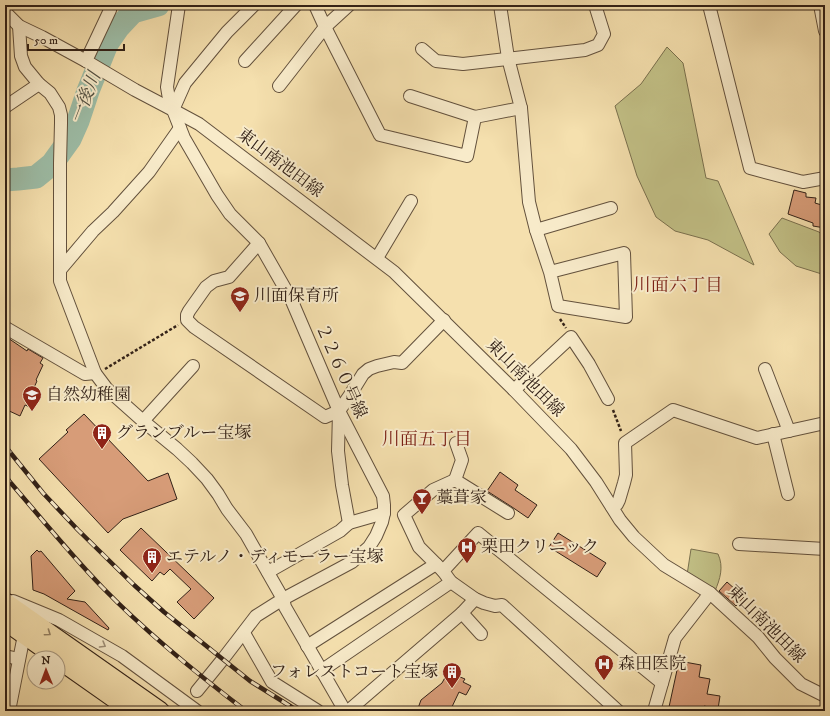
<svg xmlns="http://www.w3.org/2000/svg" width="830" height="716" viewBox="0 0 830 716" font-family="'IM FELL DW Pica','Noto Serif JP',serif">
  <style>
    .green { fill: #c2c086; stroke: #7a704e }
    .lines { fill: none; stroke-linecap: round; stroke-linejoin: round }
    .river { stroke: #9dbda7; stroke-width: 23 }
    .building { fill: #d79c78; stroke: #322117 }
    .minor-casing { stroke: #63513d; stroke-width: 14 }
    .highway-casing { stroke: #322117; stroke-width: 20 }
    .path { stroke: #322117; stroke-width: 2.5; stroke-dasharray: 3 2; stroke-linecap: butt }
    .minor { stroke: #f8ebca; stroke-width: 12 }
    .highway { stroke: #f5e0ae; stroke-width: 18 }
    .rail-casing { stroke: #322117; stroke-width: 4.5 }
    .rail { stroke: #f8ebca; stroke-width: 3; stroke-dasharray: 9; stroke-linecap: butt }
    .oneway { stroke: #948062 }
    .oneway2 { stroke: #9f9079 }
    .labels { text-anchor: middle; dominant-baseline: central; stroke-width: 4; stroke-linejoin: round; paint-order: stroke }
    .street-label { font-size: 17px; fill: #322117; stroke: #f8ebca }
    .poi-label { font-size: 17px; fill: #322117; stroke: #f8ebca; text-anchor: start }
    .water-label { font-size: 18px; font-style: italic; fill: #525042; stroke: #f8ebca }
    .neighbourhood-label { font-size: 18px; fill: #7a1f14; stroke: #f8ebca }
  </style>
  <rect width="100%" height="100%" fill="#f5e0ae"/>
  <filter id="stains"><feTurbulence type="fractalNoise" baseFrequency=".005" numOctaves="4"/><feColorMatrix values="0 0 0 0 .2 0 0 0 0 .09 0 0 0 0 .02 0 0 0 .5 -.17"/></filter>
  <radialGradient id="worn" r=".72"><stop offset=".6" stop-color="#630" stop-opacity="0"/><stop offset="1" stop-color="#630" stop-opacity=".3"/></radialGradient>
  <g class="green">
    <path d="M667,47L683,63L706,178L718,181L754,265L708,240L675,231L656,217L637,176L615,106L641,84Z"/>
    <path d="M782,218L819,232L825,238V275L796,266L780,252L769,234Z"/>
    <path d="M691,549L718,554C724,567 720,579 715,591L687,575Z"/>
  </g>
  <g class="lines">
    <path class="river" d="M5,180L18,179L36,177L52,164L70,139L78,121L88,91L107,44L118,28L133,12L158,5"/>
  </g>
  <g class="building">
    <path d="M794,190L806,193V197L816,198L815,203L825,206V228L813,226V223L788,214Z"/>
    <path d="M5,336L27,351L28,349L43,358L40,363L43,365L36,380L37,381L32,392L37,395L30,407L25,405L20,416L5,409Z"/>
    <path d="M84,414L148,481L168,473L177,499L123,519L108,533L39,459L68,432L66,430Z"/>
    <path d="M500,472L518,485L515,490L537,505L528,518L512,507L487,491Z"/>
    <path d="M141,528L214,598L194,619L177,602L191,589L170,569L164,575L160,572L152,581L120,550Z"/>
    <path d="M558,533L606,563L597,577L549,547Z"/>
    <path d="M37,550L39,552L41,551L75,591L67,599L85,602L109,628L108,630L44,594L33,590L31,556Z"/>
    <path d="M727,582L744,597L736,606L719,591Z"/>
    <path d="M679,661L701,665L699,677L710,679L707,694L720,696L718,709L704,706L703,711H676V708L669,707Z"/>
    <path d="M448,672L465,679L463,682L471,686L466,695L459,692L450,711H417L421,700L442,683Z"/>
  </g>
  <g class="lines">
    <defs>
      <g id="minor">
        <path d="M315,5L325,27L380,135L467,156L475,117L521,108L508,58L500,5"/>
        <path d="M709,5L750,168L803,182L825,178"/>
        <path d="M820,5L825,31"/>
        <path d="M5,12L19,26L42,37L86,61L135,90L173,110L184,138L217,195L230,214L259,243L291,299L339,411L383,496L384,505V513L382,522L376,536L369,547L352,562L283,599L256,616L223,659L197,691"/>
        <path d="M422,49L436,61L463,64L585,50L598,45L604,34L595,5"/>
        <path d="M86,61L110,10L107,5"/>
        <path d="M245,61L296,5"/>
        <path d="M279,86L325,27L349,5"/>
        <path d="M410,96L475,117"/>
        <path d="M5,107L39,84"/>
        <path d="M521,108L529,202L536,230L550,272L558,306L626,317L624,253L550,272"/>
        <path d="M173,110L199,124L394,272L514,390L571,449L596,482L620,520L634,537L664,565L710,593L758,637L775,658L801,684L825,696"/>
        <path d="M173,110L185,83L227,32L254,5"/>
        <path d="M173,110L169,99L167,87L179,5"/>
        <path d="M536,230L611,208"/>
        <path d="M259,243L229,277L214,281L206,287L189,311L187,315V320L194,327L325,417L339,411L350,395L363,374L369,369L377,366L394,362L402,363L444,320"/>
        <path d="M377,258L411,201"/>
        <path d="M60,270L93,231L113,212L149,172L180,128"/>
        <path d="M5,329L6,328L85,374L95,373L60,281V163L61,123V115L59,107L50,93L39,84L25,67L21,56L19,26"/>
        <path d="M765,369L789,431"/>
        <path d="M95,373L107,389L143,421L177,449L192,463L207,479L218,494L227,509L246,534L283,599L285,607L345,711"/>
        <path d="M514,390L571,337L589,364L608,399"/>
        <path d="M339,412L338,451L342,485L349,523"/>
        <path d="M143,421L193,366"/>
        <path d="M773,434L788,494"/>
        <path d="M455,480L462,460L456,443"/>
        <path d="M612,507L617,504L619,500L624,483L626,475L625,443L673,410L757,438L825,423"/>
        <path d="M508,513L455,480L433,490L404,515L419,547L443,571L451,582L475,599L484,603L495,606L502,605L618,711"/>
        <path d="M739,544L825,549"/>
        <path d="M443,571L478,533L662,683"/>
        <path d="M268,572L340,531L349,523L384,513"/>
        <path d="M13,601L59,620L122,656L197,711"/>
        <path d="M462,613L481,634"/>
        <path d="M244,633L272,682L318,711"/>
        <path d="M307,646L436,564"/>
        <path d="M5,656L19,659"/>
        <path d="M321,671L451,582"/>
        <path d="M9,711L24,635"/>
        <path d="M348,711L462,613L475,599"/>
        <path d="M654,711L675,638L710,593"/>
      </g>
      <g id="highway">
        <path d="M5,602L160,711"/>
        <path d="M5,621L57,658"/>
        <path d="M58,659L132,711"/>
      </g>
    </defs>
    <use href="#minor" class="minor-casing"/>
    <use href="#highway" class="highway-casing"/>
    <g class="path">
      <path d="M560,319L566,328"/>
      <path d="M105,369L178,325"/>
      <path d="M613,410L621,431"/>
    </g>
    <use href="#minor" class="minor"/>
    <use href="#highway" class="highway"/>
    <defs>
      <g id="rail">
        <path d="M5,446L43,493L78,530L134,585L164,612L250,681L298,711"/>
        <path d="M5,475L10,482C41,518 70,554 103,588C147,633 196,673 246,711"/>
      </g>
    </defs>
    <use href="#rail" class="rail-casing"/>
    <use href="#rail" class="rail"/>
  </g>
  <defs><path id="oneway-chevron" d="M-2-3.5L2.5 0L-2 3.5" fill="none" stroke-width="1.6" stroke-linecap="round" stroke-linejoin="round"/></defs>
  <use class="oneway" href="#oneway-chevron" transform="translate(48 633) rotate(35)"/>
  <use class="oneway2" href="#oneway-chevron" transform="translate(103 645) rotate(30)"/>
  <defs>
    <symbol id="school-pin" viewBox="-11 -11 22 30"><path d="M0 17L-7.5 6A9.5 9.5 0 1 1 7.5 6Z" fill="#8f2418" stroke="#f8ebca"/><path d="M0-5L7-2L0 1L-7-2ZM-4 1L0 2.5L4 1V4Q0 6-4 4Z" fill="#fff"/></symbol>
    <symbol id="building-pin" viewBox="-11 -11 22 30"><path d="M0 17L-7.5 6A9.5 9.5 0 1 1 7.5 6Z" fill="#8f2418" stroke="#f8ebca"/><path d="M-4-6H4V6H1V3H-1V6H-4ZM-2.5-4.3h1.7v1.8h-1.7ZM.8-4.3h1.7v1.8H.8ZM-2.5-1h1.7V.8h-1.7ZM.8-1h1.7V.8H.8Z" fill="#fff"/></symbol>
    <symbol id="bar-pin" viewBox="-11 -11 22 30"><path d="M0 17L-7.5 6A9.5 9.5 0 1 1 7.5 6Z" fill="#8f2418" stroke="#f8ebca"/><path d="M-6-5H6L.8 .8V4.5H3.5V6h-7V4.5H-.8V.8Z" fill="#fff"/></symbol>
    <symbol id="hospital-pin" viewBox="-11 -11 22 30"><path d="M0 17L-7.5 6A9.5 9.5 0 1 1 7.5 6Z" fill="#8f2418" stroke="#f8ebca"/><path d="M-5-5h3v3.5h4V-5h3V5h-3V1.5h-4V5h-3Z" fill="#fff"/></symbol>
  </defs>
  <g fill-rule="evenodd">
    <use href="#school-pin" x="229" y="285" width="22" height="30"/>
    <use href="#school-pin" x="21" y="384" width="22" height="30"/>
    <use href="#building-pin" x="91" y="422" width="22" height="30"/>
    <use href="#bar-pin" x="411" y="487" width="22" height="30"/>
    <use href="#hospital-pin" x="456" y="536" width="22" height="30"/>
    <use href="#building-pin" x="141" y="546" width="22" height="30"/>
    <use href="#hospital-pin" x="593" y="653" width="22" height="30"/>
    <use href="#building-pin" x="441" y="661" width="22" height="30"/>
  </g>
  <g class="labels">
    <g class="street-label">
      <text transform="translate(280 163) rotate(37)">東山南池田線</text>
      <text transform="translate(341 371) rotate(66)">２２６０号線</text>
      <text transform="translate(525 378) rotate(45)">東山南池田線</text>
      <text transform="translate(766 624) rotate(45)">東山南池田線</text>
    </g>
    <g class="poi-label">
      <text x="254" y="296">川面保育所</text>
      <text x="46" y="395">自然幼稚園</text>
      <text x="116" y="433">グランブルー宝塚</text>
      <text x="436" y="498">藁葺家</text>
      <text x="481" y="547">栗田クリニック</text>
      <text x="166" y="557">エテルノ・ディモーラー宝塚</text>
      <text x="618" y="664">森田医院</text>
      <text x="438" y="672" text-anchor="end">フォレストコート宝塚</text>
    </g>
    <g class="water-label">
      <text transform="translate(86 98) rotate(-69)">一後川</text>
    </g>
    <g class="neighbourhood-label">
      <text x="678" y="286">川面六丁目</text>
      <text x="427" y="440">川面五丁目</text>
    </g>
  </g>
  <rect width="830" height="716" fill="none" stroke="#f5e0ae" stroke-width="20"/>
  <rect x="6" y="6" width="818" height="704" fill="none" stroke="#322117" stroke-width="2"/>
  <rect x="10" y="10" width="810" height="696" fill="none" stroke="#322117"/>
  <g transform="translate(46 670) rotate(359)"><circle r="19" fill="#f8ebca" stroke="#a99a82"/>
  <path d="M0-3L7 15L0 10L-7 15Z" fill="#8f2418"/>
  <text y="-6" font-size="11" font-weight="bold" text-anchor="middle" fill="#322117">N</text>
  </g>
  <path d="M28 44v6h96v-6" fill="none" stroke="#322117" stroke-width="2"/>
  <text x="34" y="44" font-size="12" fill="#322117" stroke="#f8ebca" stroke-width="3" paint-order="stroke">50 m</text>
  <rect width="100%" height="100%" filter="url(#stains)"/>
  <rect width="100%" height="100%" fill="url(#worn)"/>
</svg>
